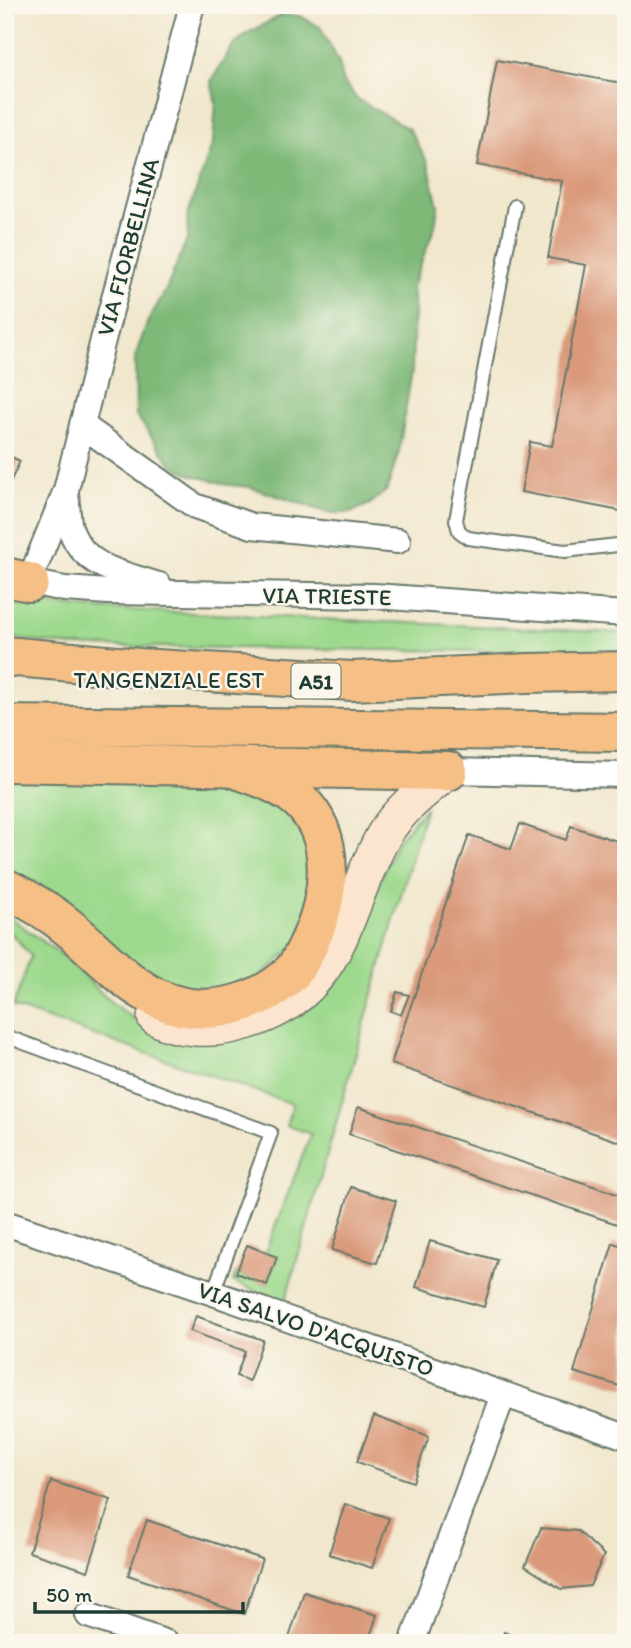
<svg xmlns="http://www.w3.org/2000/svg" width="631" height="1648" viewBox="0 0 631 1648" font-family="Itim,sans-serif">
  <style>
    .green { fill: #9dd98d; stroke: #5e8b60; stroke-width: 2 }
    .forest { fill: #7eb978; stroke: #4e7b56; stroke-width: 2 }
    .building { fill: #da997a }
    .lines { fill: none; stroke-linecap: round; stroke-linejoin: round }
    .lane-casing { stroke: #68786a; stroke-width: 16 }
    .street-casing { stroke: #68786a; stroke-width: 28 }
    .secondary-casing { stroke: #68786a; stroke-width: 38 }
    .primary-casing { stroke: #68786a; stroke-width: 42 }
    .highway-casing { stroke: #68786a; stroke-width: 42 }
    .lane { stroke: #fff; stroke-width: 12 }
    .street { stroke: #fff; stroke-width: 24 }
    .secondary { stroke: #fbe5cf; stroke-width: 35 }
    .primary { stroke: #f5bf86; stroke-width: 38 }
    .highway { stroke: #f5bf86; stroke-width: 38 }
    .labels { text-anchor: middle; dominant-baseline: central; stroke-width: 5; stroke-linejoin: round; paint-order: stroke }
    .shield { fill: #fbf7ec; stroke: #61756b; stroke-width: 2 }
    .shield-label { font-size: 21px; font-weight: bold; fill: #1f3d34 }
    .street-label { font-size: 23px; fill: #1f3d34; stroke: #fbf7ec }
  </style>
  <rect width="100%" height="100%" fill="#fbf7ec"/>
  <filter id="ink" filterUnits="userSpaceOnUse"><feTurbulence type="fractalNoise" baseFrequency=".0143" numOctaves="2"/><feDisplacementMap in="SourceGraphic" scale="14" xChannelSelector="R" yChannelSelector="G"/><feConvolveMatrix kernelMatrix="1 2 1 2 8 2 1 2 1" color-interpolation-filters="sRGB"/></filter>
  <filter id="wash" filterUnits="userSpaceOnUse"><feTurbulence type="fractalNoise" baseFrequency=".00686" numOctaves="4" result="noise"/><feDisplacementMap in="SourceGraphic" scale="28" xChannelSelector="R" yChannelSelector="G"/><feGaussianBlur stdDeviation="1.57" result="paint"/><feColorMatrix in="noise" values="0 0 0 0 0 0 0 0 0 0 0 0 0 0 0 0 0 1.4 0 .05"/><feComposite in="paint" operator="in"/></filter>
  <g filter="url(#wash)">
    <rect width="100%" height="100%" fill="#f1e7cd"/>
    <g class="green">
      <path d="M5,598L82,608L626,633V653L70,646L5,637Z"/>
      <path d="M5,779L191,784L244,792L281,808L302,833L314,865L301,940L247,989L177,990L140,968L5,871Z"/>
      <path d="M426,807L285,1302L233,1282L236,1273L267,1284L277,1257L265,1253L311,1134L286,1125L293,1104L13,1007L31,956L13,935L5,932V914L59,953L112,1003L150,1030L261,1032L303,1014L338,981L397,841Z"/>
    </g>
    <path class="forest" d="M281,15L300,16L320,27L339,62L343,81L357,99L409,129L428,163L438,206L435,226L412,287L414,307L412,370L399,451L387,490L370,504L350,513H329L250,487L229,485L189,474L171,464L136,415L135,357L148,321L166,290L188,237L187,217L213,142L216,103L211,82L231,48L246,34Z"/>
    <g id="blocks">
      <g class="building">
        <path d="M497,60L626,84V512L521,492L530,442L552,446L586,265L548,258L562,181L477,165Z"/>
        <path d="M5,454L20,461L5,493Z"/>
        <path d="M520,824L566,840L571,826L626,844V1144L391,1064L469,835L511,849Z"/>
        <path d="M397,992L409,995L401,1015L391,1011Z"/>
        <path d="M358,1107L626,1197V1227L349,1134Z"/>
        <path d="M351,1187L396,1201L377,1263L332,1250Z"/>
        <path d="M430,1241L497,1260L484,1307L416,1287Z"/>
        <path d="M613,1243L626,1247V1388L574,1372Z"/>
        <path d="M247,1245L277,1257L267,1285L236,1273Z"/>
        <path d="M196,1316L263,1340L249,1381L236,1376L245,1351L190,1331Z"/>
        <path d="M374,1416L429,1436L413,1482L357,1462Z"/>
        <path d="M51,1481L111,1500L88,1571L29,1552Z"/>
        <path d="M345,1504L389,1518L372,1568L329,1554Z"/>
        <path d="M147,1520L262,1559L244,1614L128,1575Z"/>
        <path d="M541,1528L578,1531L604,1555L590,1586L561,1589L525,1566Z"/>
        <path d="M304,1592L377,1615L368,1643H294L288,1641Z"/>
        <path d="M504,1632L530,1643H500Z"/>
      </g>
    </g>
  </g>
  <g filter="url(#ink)">
    <use href="#blocks" fill-opacity="0" stroke="#68786a" stroke-width="2"/>
    <g class="lines">
      <defs>
        <g id="lane">
          <path d="M515,206L456,520L459,531L468,538L565,551L626,544"/>
          <path d="M5,1036L271,1133L213,1293"/>
        </g>
        <g id="street">
          <path d="M192,5L103,340L66,490L29,582L65,589L108,592L375,596L626,614"/>
          <path d="M82,425L195,506L252,526L398,541"/>
          <path d="M66,494C68,506 67,522 72,533C86,569 126,574 159,585"/>
          <path d="M448,771L626,775"/>
          <path d="M5,1223L213,1293L626,1437"/>
          <path d="M88,1615L167,1643"/>
          <path d="M412,1643L503,1395"/>
        </g>
        <path id="secondary" d="M155,1017C178,1030 212,1031 238,1024C344,997 340,913 384,835C398,810 426,789 448,771"/>
        <path id="primary" d="M5,577L29,582"/>
        <g id="highway">
          <path d="M5,656L140,668L352,681L528,673L626,671"/>
          <path d="M5,725L626,732"/>
          <path d="M5,762L448,771"/>
          <path d="M5,888C27,899 49,911 68,927C104,956 134,996 180,1006C219,1015 266,1000 293,971C300,963 304,953 309,943C330,898 339,836 298,799C279,783 254,775 231,767"/>
        </g>
      </defs>
      <use href="#lane" class="lane-casing"/>
      <use href="#street" class="street-casing"/>
      <use href="#secondary" class="secondary-casing"/>
      <use href="#primary" class="primary-casing"/>
      <use href="#highway" class="highway-casing"/>
      <use href="#lane" class="lane"/>
      <use href="#street" class="street"/>
      <use href="#secondary" class="secondary"/>
      <use href="#primary" class="primary"/>
      <use href="#highway" class="highway"/>
    </g>
  </g>
  <g class="labels">
    <rect class="shield" x="291.5" y="663.5" width="49" height="35" rx="5"/>
    <g class="shield-label">
      <text x="316" y="681">A51</text>
    </g>
    <g class="street-label">
      <text transform="translate(128 247) rotate(-75)">VIA FIORBELLINA</text>
      <text transform="translate(327 596) rotate(1)">VIA TRIESTE</text>
      <text x="169" y="680">TANGENZIALE EST</text>
      <text transform="translate(316 1329) rotate(19)">VIA SALVO D'ACQUISTO</text>
    </g>
  </g>
  <rect width="631" height="1648" fill="none" stroke="#fbf7ec" stroke-width="28"/>
  <path d="M35 1602v10h208v-10" fill="none" stroke="#1f3d34" stroke-width="3.5"/>
  <text x="46" y="1602" font-size="21" fill="#1f3d34" stroke="#fbf7ec" stroke-width="5" paint-order="stroke">50 m</text>
</svg>
